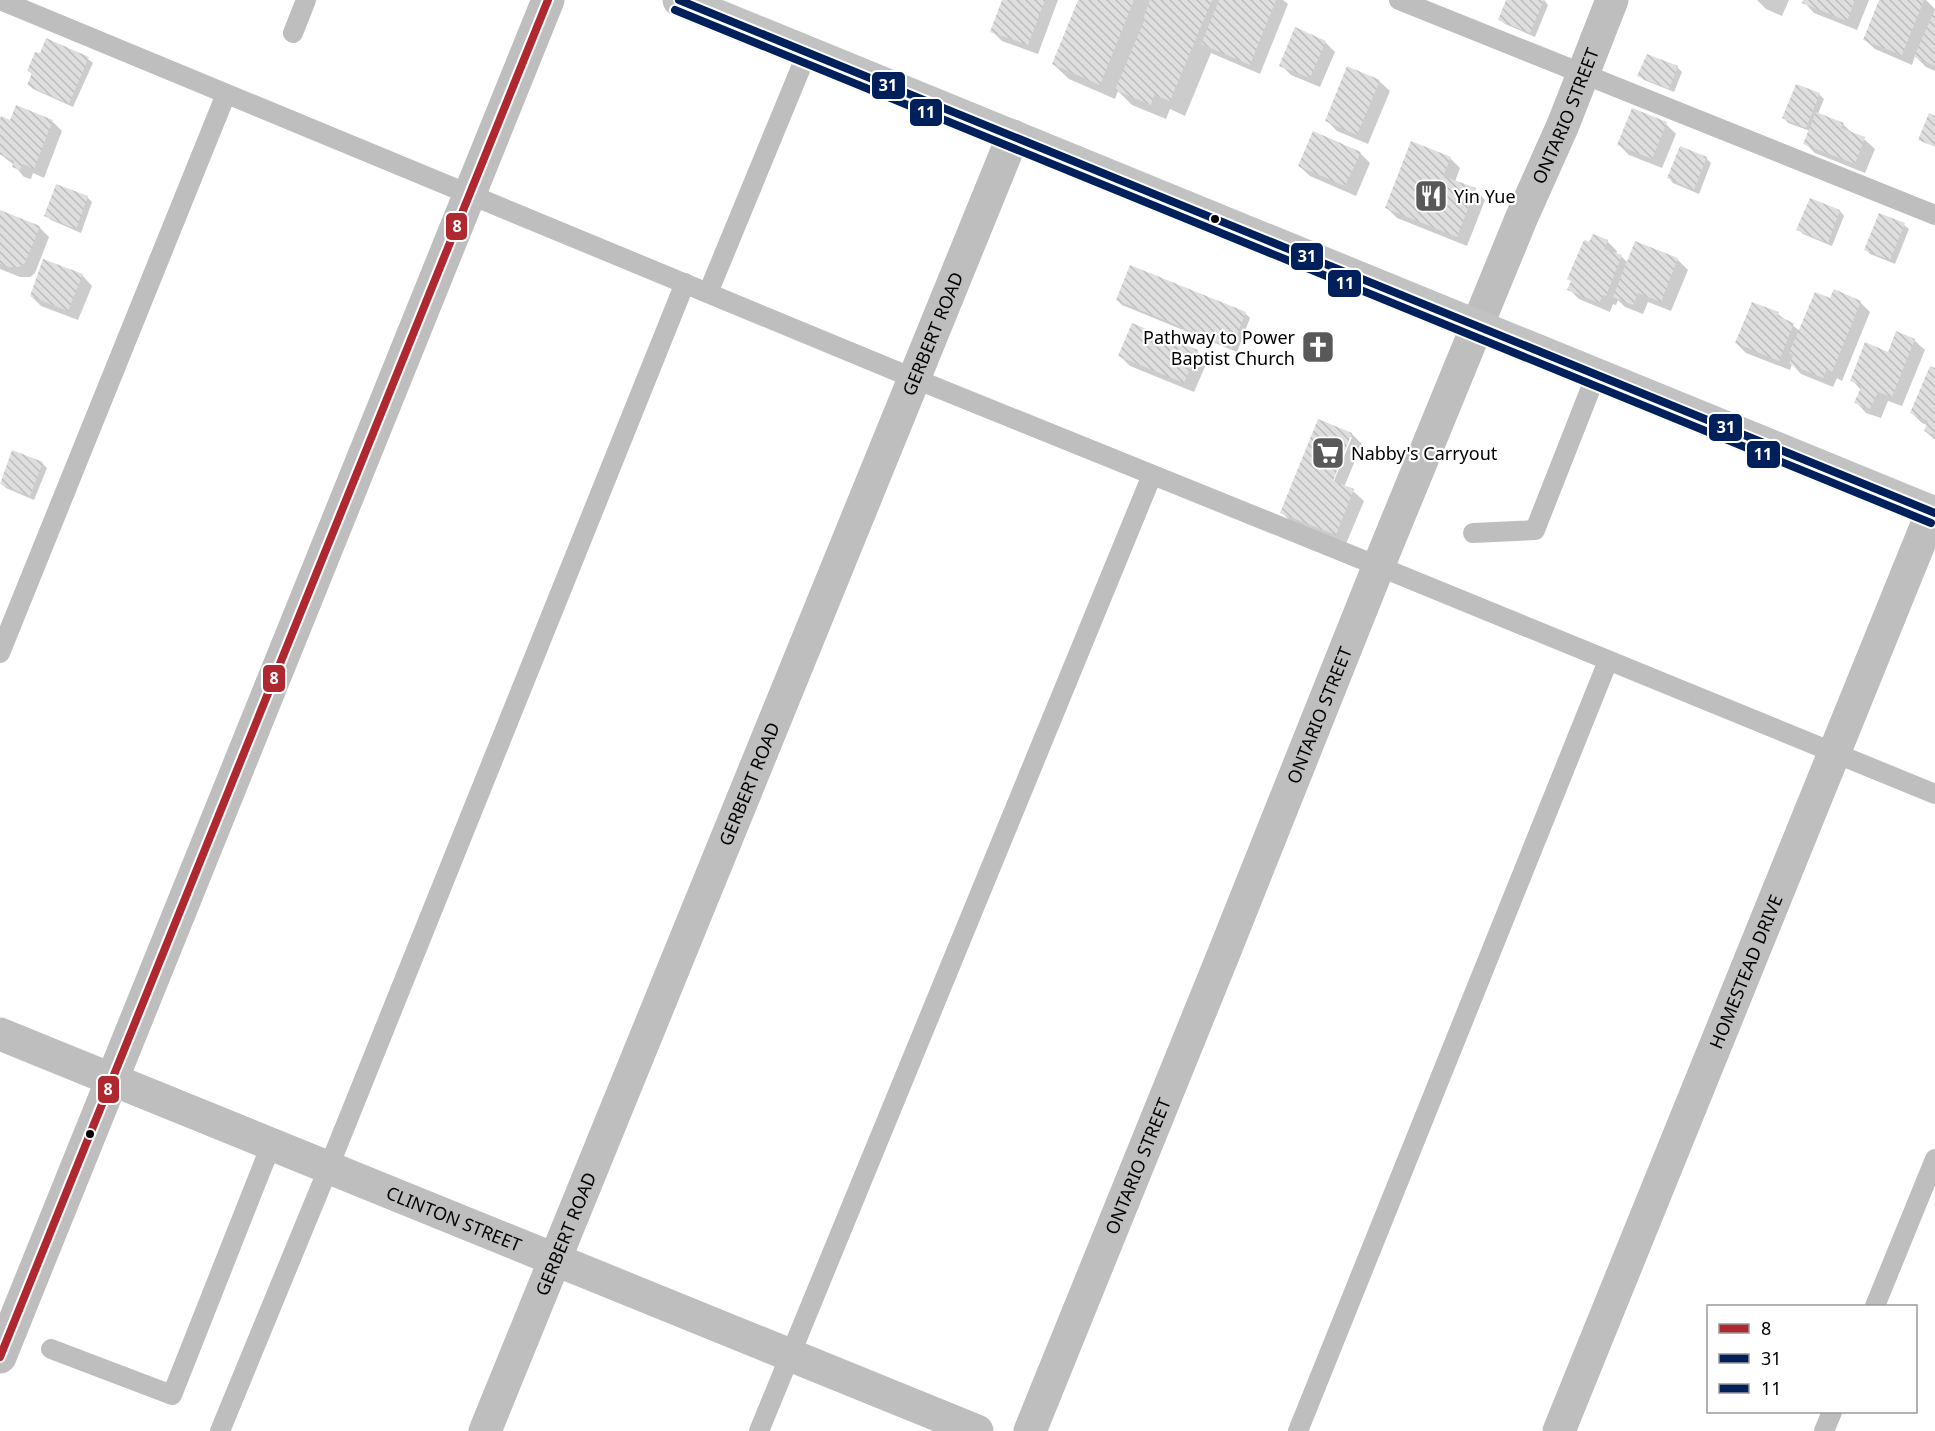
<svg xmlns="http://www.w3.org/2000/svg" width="1935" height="1431" viewBox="0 0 1935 1431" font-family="'Noto Sans',sans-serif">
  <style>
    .shadow { fill: #0003; fill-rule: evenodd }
    .building { fill: url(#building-back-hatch) }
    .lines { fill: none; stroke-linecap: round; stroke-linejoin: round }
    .service { stroke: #bebebe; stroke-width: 20 }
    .minor { stroke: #bebebe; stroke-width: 33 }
    .secondary { stroke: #c2c2c2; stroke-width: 33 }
    .bus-1-casing { stroke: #fff; stroke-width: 12 }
    .bus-2-casing { stroke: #fff; stroke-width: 12 }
    .bus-3-casing { stroke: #fff; stroke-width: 12 }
    .bus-1 { stroke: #af272f; stroke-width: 8 }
    .bus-2 { stroke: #00205b; stroke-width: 8 }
    .bus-3 { stroke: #00205b; stroke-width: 8 }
    .bus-dot { fill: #000; stroke: #fff; stroke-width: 2 }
    .labels { text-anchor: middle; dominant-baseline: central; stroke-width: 4.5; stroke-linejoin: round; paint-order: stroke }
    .street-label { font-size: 18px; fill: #000; stroke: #fff }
    .poi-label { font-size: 18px; fill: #000; stroke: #fff; text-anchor: start }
    .line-badge { stroke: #fff; stroke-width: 2 }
    .badge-label { font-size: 16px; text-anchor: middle; font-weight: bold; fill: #fff }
  </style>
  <defs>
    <pattern id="building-back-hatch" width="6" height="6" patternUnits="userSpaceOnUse" patternTransform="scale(1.5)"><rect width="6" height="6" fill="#dedede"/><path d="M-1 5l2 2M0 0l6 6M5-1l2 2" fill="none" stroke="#bdbdbd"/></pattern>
  </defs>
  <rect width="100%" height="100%" fill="#fff"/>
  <g class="shadow">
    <path d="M1003,0H1058L1038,54L1002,41L992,31Z"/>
    <path d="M1080,0H1283L1288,4L1260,74L1211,53L1185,116L1170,109L1166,119L1132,105L1118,91L1115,99L1069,79L1053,64Z"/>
    <path d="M1507,0H1544L1548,5L1535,37L1505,24L1500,19Z"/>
    <path d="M1757,0H1789L1782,16L1766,9Z"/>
    <path d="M1805,0H1869L1857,30L1814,13L1804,2Z"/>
    <path d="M1881,0H1926L1935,9V71L1926,67L1915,56L1912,65L1875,49L1864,39Z"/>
    <path d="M1325,42L1335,52L1320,87L1291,75L1281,65Z"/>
    <path d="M88,59L93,63L73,107L33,89L29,85L33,75L28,70Z"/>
    <path d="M1677,67L1682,72L1674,92L1644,80L1639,76Z"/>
    <path d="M1379,81L1390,91L1368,144L1337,131L1327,121Z"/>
    <path d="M1819,94L1824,99L1818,114L1843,124L1853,134L1864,139L1875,149L1865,173L1815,153L1805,143L1810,131L1788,123L1784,118Z"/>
    <path d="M52,121L62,131L44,178L33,173L31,179L24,177L14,165L0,154V123Z"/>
    <path d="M1666,124L1676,134L1662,168L1629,155L1619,145Z"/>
    <path d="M1360,153L1370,163L1356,196L1310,176L1299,166Z"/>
    <path d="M1450,158L1460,168L1455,182L1475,190L1485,200L1467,246L1397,218L1387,208Z"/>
    <path d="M1706,158L1711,163L1699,194L1673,183L1669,178Z"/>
    <path d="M87,197L92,202L81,233L51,220L46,216Z"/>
    <path d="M1840,211L1844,216L1832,246L1803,234L1798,229Z"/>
    <path d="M0,212L39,227L49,237L35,273L30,277H20L0,269Z"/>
    <path d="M1904,225L1909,229L1895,264L1870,254L1866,249Z"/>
    <path d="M1607,241L1617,251L1616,255L1622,257L1628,263L1636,243L1678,260L1688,270L1671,311L1648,302L1643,314L1625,307L1618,300L1616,305L1613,304L1610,312L1579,299L1569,289L1590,243Z"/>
    <path d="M1131,267L1246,314L1250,318L1237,352L1122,305L1117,300Z"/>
    <path d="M82,275L92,286L78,320L41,306L31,296Z"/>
    <path d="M1860,302L1870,312L1842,381L1837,378L1833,387L1801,374L1792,364L1790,370L1746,353L1736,343L1752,304L1778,314L1800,331Z"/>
    <path d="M1914,340L1925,350L1902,406L1888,401L1881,418L1866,413L1856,402L1861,390L1852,380L1888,354Z"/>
    <path d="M1197,351L1207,362L1194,392L1130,366L1120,356Z"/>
    <path d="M1935,370V440L1925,431L1927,425L1922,423L1912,413Z"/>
    <path d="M1319,421L1352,434L1362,444L1344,487L1353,491L1364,501L1346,544L1292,522L1281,512ZM1349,437H1352L1331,488L1328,487Z"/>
    <path d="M42,463L47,468L34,500L6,488L2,484Z"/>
  </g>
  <g class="building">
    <path d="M1002,0H1045L1028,45L990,32Z"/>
    <path d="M1078,0H1134L1100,85L1052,64Z"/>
    <path d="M1150,0H1212L1170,101L1154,95L1151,105L1115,90L1145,19H1143Z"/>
    <path d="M1219,0H1276L1250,65L1201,44Z"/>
    <path d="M1506,0H1544L1530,33L1498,20Z"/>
    <path d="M1803,0H1855L1847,21L1802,3Z"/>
    <path d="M1879,0H1924L1902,55L1863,40Z"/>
    <path d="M1935,9V66L1914,57Z"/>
    <path d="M1295,27L1326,41L1310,78L1279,66Z"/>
    <path d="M46,38L89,57L69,104L27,85L32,73L27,71L35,52L40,53Z"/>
    <path d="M1647,54L1678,66L1669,89L1637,76Z"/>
    <path d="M1347,66L1380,80L1357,135L1325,121Z"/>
    <path d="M1796,84L1820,93L1806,128L1782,118Z"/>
    <path d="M16,105L53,120L34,169L23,164L20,170L12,167L14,161L0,154V119L1,116L10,120Z"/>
    <path d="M1632,108L1667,122L1652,159L1617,145Z"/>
    <path d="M1816,112L1844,123L1841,128L1865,137L1855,164L1803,144Z"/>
    <path d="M1929,113L1935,116V147L1918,140Z"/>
    <path d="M1313,131L1361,152L1345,186L1298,166Z"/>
    <path d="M1411,141L1451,157L1443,176L1476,188L1457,237L1385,208Z"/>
    <path d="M1680,146L1707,157L1694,190L1667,178Z"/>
    <path d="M56,184L88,196L76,229L44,216Z"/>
    <path d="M1810,198L1840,210L1828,243L1796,230Z"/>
    <path d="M0,210L40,226L25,263L19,267H9L0,264Z"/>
    <path d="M1879,213L1905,223L1890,260L1864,250Z"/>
    <path d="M1593,234L1608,240L1604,249L1622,255L1606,296L1603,295L1599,303L1567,290L1571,281L1567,279L1584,240L1589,242Z"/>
    <path d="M1635,241L1678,258L1661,302L1638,293L1633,305L1613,297Z"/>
    <path d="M43,259L83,274L68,311L30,296Z"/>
    <path d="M1130,265L1246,312L1232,348L1116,300Z"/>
    <path d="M1834,289L1861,301L1832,372L1827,369L1823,378L1789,364L1793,355L1789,353L1815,292L1830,298Z"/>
    <path d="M1752,302L1779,312L1777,316L1794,323L1779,361L1735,343Z"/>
    <path d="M1132,323L1198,350L1184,383L1118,356Z"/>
    <path d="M1896,331L1915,339L1892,397L1878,392L1870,409L1854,403L1862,385L1850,381L1865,342L1888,352Z"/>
    <path d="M1930,366L1935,368V435L1924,431L1928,421L1910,413Z"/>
    <path d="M1318,419L1352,433L1333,481L1354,489L1336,535L1280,513Z"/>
    <path d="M12,450L43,462L30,496L0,484Z"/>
  </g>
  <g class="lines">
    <g class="service">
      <path d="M0,0L913,378L1378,566L1935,794"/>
      <path d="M1399,0L1935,215"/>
      <path d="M293,33L306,0"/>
      <path d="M708,293L807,53"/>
      <path d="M1473,533L1535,530L1596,375"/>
      <path d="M0,653L226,94"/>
      <path d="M1875,1306L1935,1159"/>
      <path d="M51,1349L172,1395L271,1145"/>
      <path d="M220,1431L328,1169L685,283"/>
      <path d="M759,1431L1152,475"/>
      <path d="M1298,1431L1608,661"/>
      <path d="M1824,1431L1832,1412"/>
    </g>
    <g class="minor">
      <path id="s1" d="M0,1034L977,1431"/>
      <path d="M0,1357L548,0"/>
      <path id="s2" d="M485,1431L1013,136"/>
      <path id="s3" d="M1030,1431L1224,953L1383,555L1521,219L1563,125L1612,0"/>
      <path id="s4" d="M1559,1431L1932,512"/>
    </g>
    <path class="secondary" d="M679,0L1935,513"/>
    <defs>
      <path id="bus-1" d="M0,1357L548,0"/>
      <path id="bus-2" d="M679,0L1935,513"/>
      <path id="bus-3" d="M675,10L1931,523"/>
    </defs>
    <use href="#bus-1" class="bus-1-casing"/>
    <use href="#bus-2" class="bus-2-casing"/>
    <use href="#bus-3" class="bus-3-casing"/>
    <use href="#bus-1" class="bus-1"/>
    <use href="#bus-2" class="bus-2"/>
    <use href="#bus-3" class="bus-3"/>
  </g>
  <defs>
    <symbol id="restaurant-square" viewBox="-11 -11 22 22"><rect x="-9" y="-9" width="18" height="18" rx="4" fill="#595959" stroke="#fff"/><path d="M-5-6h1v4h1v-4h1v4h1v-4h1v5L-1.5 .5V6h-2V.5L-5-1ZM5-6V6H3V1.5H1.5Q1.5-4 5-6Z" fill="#fff"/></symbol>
    <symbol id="church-square" viewBox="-11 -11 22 22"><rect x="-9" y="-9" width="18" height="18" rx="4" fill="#595959" stroke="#fff"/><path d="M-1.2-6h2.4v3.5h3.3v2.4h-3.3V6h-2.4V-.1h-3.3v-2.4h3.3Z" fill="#fff"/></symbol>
    <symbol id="supermarket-square" viewBox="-11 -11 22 22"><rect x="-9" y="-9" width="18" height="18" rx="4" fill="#595959" stroke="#fff"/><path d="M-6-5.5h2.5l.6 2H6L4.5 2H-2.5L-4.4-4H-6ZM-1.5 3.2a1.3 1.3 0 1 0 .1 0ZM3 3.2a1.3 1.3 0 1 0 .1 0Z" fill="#fff"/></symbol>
  </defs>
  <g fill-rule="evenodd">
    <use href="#restaurant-square" x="1412" y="177" width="38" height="38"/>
    <use href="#church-square" x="1299" y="328" width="38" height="38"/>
    <use href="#supermarket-square" x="1309" y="434" width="38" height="38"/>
  </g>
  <g class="bus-dot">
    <circle cx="1215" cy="219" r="5"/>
    <circle cx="90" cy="1134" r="5"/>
  </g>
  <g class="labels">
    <g class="street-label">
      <text stroke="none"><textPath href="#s3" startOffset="1420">ONTARIO STREET</textPath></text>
      <text stroke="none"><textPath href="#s2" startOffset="1185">GERBERT ROAD</textPath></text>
      <text stroke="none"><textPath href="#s3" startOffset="772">ONTARIO STREET</textPath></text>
      <text stroke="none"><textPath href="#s2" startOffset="699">GERBERT ROAD</textPath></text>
      <text stroke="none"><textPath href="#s4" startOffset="496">HOMESTEAD DRIVE</textPath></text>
      <text stroke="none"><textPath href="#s3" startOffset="286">ONTARIO STREET</textPath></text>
      <text stroke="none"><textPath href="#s1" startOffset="490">CLINTON STREET</textPath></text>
      <text stroke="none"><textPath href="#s2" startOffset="213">GERBERT ROAD</textPath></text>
    </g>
    <g class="poi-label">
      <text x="1454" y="196">Yin Yue</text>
      <text x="1295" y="337" text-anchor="end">Pathway to Power<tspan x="1295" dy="21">Baptist Church</tspan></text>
      <text x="1351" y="453">Nabby's Carryout</text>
    </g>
  </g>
  <g class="line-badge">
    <rect x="871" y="71" width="35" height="29" rx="6" fill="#00205b"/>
    <rect x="909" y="98" width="34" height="29" rx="6" fill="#00205b"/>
    <rect x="445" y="212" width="23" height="29" rx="6" fill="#af272f"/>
    <rect x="1290" y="242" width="34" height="29" rx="6" fill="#00205b"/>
    <rect x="1327" y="269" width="35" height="29" rx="6" fill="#00205b"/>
    <rect x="1708" y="413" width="35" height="29" rx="6" fill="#00205b"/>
    <rect x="1746" y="440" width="35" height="29" rx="6" fill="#00205b"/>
    <rect x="262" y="664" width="24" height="29" rx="6" fill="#af272f"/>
    <rect x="97" y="1075" width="23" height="29" rx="6" fill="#af272f"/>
  </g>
  <g class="badge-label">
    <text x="888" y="91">31</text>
    <text x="926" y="118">11</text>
    <text x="457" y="232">8</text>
    <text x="1307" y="262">31</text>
    <text x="1345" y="289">11</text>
    <text x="1726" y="433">31</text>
    <text x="1763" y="460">11</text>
    <text x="274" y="684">8</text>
    <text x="108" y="1095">8</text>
  </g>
  <rect x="1707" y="1305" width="210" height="108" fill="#ffffff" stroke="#999999" stroke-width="1.5"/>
  <rect x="1719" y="1324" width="30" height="9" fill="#af272f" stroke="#999999" stroke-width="1.5"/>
  <text x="1761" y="1335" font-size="18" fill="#000000">8</text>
  <rect x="1719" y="1354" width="30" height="9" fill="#00205b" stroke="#999999" stroke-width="1.5"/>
  <text x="1761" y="1365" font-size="18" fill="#000000">31</text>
  <rect x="1719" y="1384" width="30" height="9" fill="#00205b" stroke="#999999" stroke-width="1.5"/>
  <text x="1761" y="1395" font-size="18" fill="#000000">11</text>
</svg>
